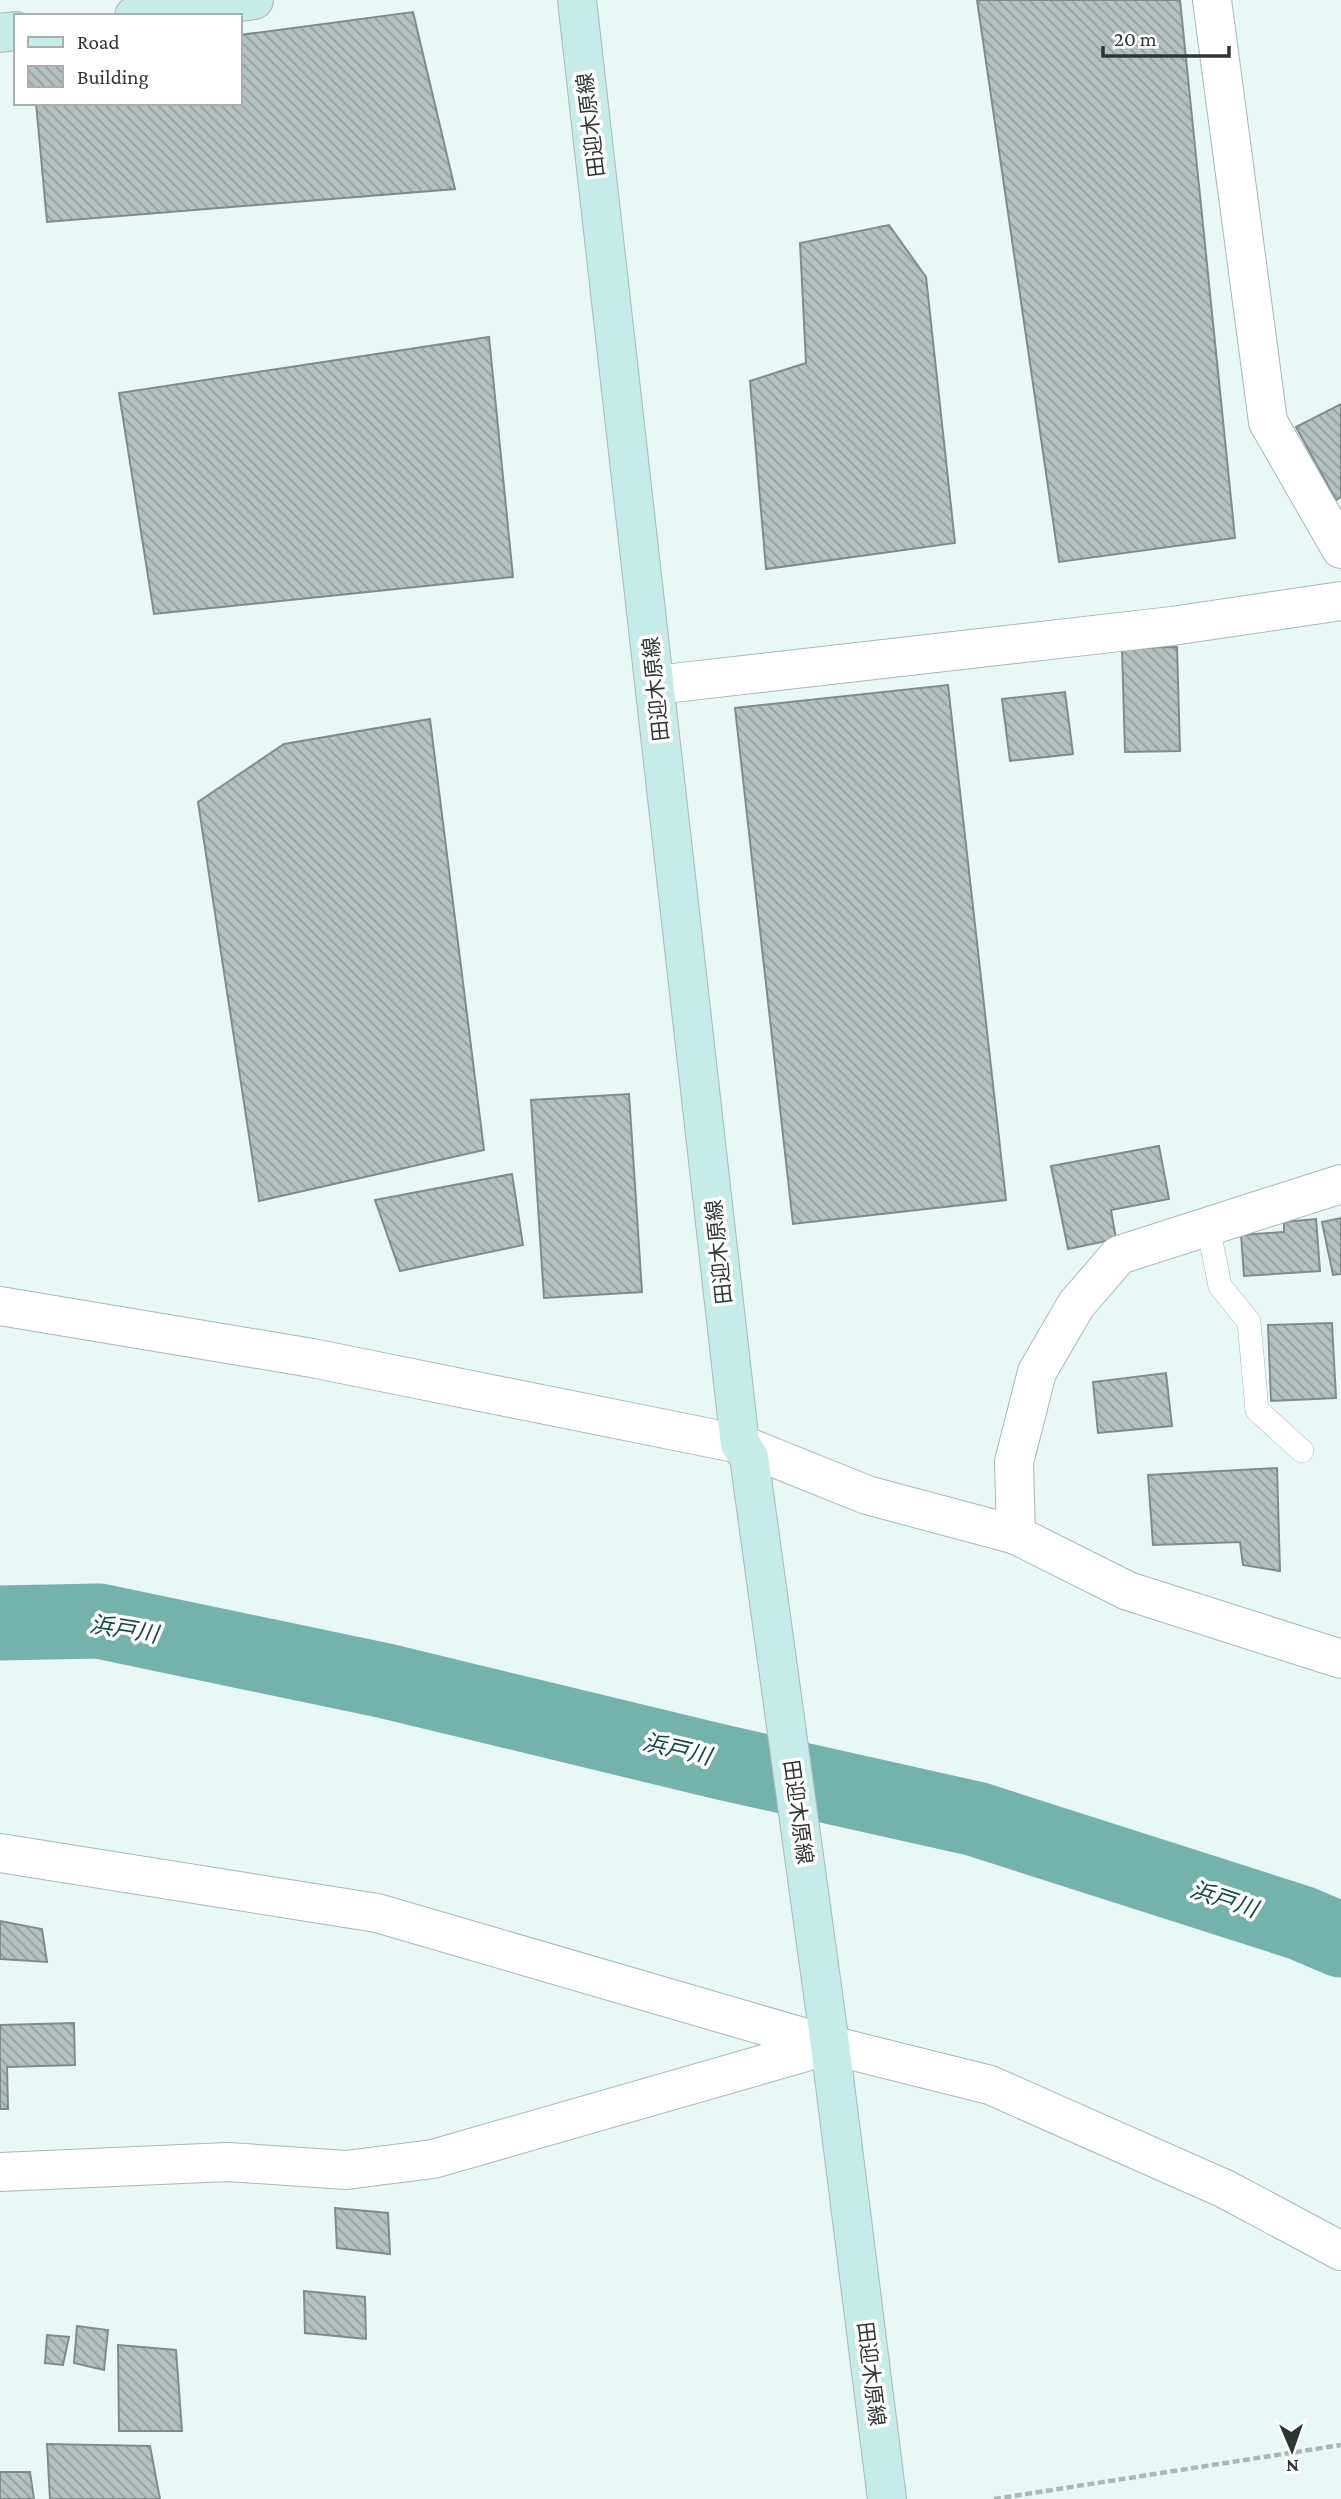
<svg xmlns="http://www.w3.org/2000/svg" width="1341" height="2499" viewBox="0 0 1341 2499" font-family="'Crimson Pro','Noto Sans JP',serif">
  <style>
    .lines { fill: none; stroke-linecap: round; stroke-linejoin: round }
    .river { stroke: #74b2ac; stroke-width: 75 }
    .building { fill: url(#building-back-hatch); stroke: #7e8d8b; stroke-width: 2 }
    .lane-casing { stroke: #a8b8b6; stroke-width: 24 }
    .street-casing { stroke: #a8b8b6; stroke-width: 40 }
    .secondary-casing { stroke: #a8b8b6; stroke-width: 40 }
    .path { stroke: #aab8b6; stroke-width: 4.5; stroke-dasharray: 7 3.5; stroke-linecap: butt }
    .lane { stroke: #fff; stroke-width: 23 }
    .street { stroke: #fff; stroke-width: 38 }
    .secondary { stroke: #c5ece9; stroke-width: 38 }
    .labels { text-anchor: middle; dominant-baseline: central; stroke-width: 7; stroke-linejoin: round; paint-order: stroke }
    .street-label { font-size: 21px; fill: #2f3534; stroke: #fff }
    .water-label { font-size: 23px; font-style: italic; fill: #114945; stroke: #fff }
  </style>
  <defs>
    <pattern id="building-back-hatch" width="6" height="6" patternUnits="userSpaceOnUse" patternTransform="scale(1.75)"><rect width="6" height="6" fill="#b3c2c0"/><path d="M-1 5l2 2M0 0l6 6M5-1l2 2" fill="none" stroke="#929e9d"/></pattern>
  </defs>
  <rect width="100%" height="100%" fill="#e7f8f6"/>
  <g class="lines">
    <path class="river" d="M0,1623L99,1621L386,1681L721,1762L976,1819L1301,1923L1341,1940"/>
  </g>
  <g class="building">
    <path d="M977,0H1180L1235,538L1059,562Z"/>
    <path d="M413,12L455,189L47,222L36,103H240V35Z"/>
    <path d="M889,225L926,277L955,543L766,569L750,381L806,363L800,243Z"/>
    <path d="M489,337L513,577L154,614L119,393Z"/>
    <path d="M1341,404V497L1336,500L1296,427Z"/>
    <path d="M1177,647L1180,751L1125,752L1122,648Z"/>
    <path d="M948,685L1006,1200L793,1224L735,708Z"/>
    <path d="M1065,692L1073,754L1010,761L1002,699Z"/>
    <path d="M430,719L484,1150L259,1201L198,802L284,744Z"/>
    <path d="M629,1094L642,1292L544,1298L531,1100Z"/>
    <path d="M1159,1146L1169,1199L1111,1210L1116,1239L1068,1249L1051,1166Z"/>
    <path d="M512,1174L523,1245L400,1271L375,1200Z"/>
    <path d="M1341,1218V1274L1333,1275L1322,1222Z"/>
    <path d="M1316,1219L1320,1271L1244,1276L1241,1235L1284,1232V1222Z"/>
    <path d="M1332,1323L1336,1398L1271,1401L1268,1325Z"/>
    <path d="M1166,1373L1172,1426L1098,1433L1093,1382Z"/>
    <path d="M1277,1468L1280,1571L1243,1565L1240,1542L1153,1545L1148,1475Z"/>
    <path d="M0,1921L42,1929L47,1962L0,1959Z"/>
    <path d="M74,2023L75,2065L7,2067L8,2109H0V2025Z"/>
    <path d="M335,2208L388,2213L390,2254L337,2248Z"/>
    <path d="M304,2291L365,2297L366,2339L305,2333Z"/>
    <path d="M77,2326L108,2330L104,2370L74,2363Z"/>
    <path d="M47,2335L69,2337L63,2365L45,2363Z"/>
    <path d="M118,2345L176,2350L182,2431H119Z"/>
    <path d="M47,2444L150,2446L160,2499H50Z"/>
    <path d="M0,2472H30L34,2499H0Z"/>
  </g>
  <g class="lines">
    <defs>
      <path id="lane" d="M1208,1226L1220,1286L1249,1322L1257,1410L1302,1451"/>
      <g id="street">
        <path d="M1212,0L1268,422L1341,549"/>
        <path d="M656,685L1172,626L1341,601"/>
        <path d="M0,1306L312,1358L740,1444L867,1495L1016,1535L1128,1591L1341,1659"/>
        <path d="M1016,1535L1014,1462L1037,1372L1076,1305L1119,1255L1341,1184"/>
        <path d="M0,1853L377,1913L830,2045L990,2085L1225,2189L1341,2251"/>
        <path d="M0,2172L228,2162L346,2170L433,2159L830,2045"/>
      </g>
      <g id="secondary">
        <path d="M577,0L740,1444L749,1457L830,2045L887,2499"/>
        <path d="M134,16L254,0"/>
        <path d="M0,33L16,31"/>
      </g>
    </defs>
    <use href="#lane" class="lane-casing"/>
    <use href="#street" class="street-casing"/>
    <use href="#secondary" class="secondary-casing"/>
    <path class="path" d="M994,2499L1341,2445"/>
    <use href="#lane" class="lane"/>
    <use href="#street" class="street"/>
    <use href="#secondary" class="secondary"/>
  </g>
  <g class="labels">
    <g class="street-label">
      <text transform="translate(591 125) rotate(-97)">田迎木原線</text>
      <text transform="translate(656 689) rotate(-96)">田迎木原線</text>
      <text transform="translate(719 1252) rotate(-96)">田迎木原線</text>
      <text transform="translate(798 1812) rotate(82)">田迎木原線</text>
      <text transform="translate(871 2374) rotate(83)">田迎木原線</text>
    </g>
    <g class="water-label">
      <text transform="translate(124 1629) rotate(9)">浜戸川</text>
      <text transform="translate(677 1749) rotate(13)">浜戸川</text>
      <text transform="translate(1224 1899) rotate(18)">浜戸川</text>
    </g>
  </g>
  <rect x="14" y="14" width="228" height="91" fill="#ffffff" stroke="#acaeae" stroke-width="2"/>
  <rect x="28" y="37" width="35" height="10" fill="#c5ece9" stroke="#acaeae" stroke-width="2"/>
  <text x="77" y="49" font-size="21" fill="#2f3534">Road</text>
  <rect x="28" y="66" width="35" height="21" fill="url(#building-back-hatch)" stroke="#acaeae" stroke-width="2"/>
  <text x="77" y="84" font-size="21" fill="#2f3534">Building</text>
  <g transform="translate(1292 2450) rotate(178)" stroke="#ffffff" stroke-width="5" paint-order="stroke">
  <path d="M0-5L12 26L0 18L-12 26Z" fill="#2f3534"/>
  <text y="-10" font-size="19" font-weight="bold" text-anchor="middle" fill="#2f3534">N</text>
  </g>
  <path d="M1103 46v10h126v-10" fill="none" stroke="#2f3534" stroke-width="3.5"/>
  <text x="1114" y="46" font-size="21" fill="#2f3534" stroke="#ffffff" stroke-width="5" paint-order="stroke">20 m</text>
</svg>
